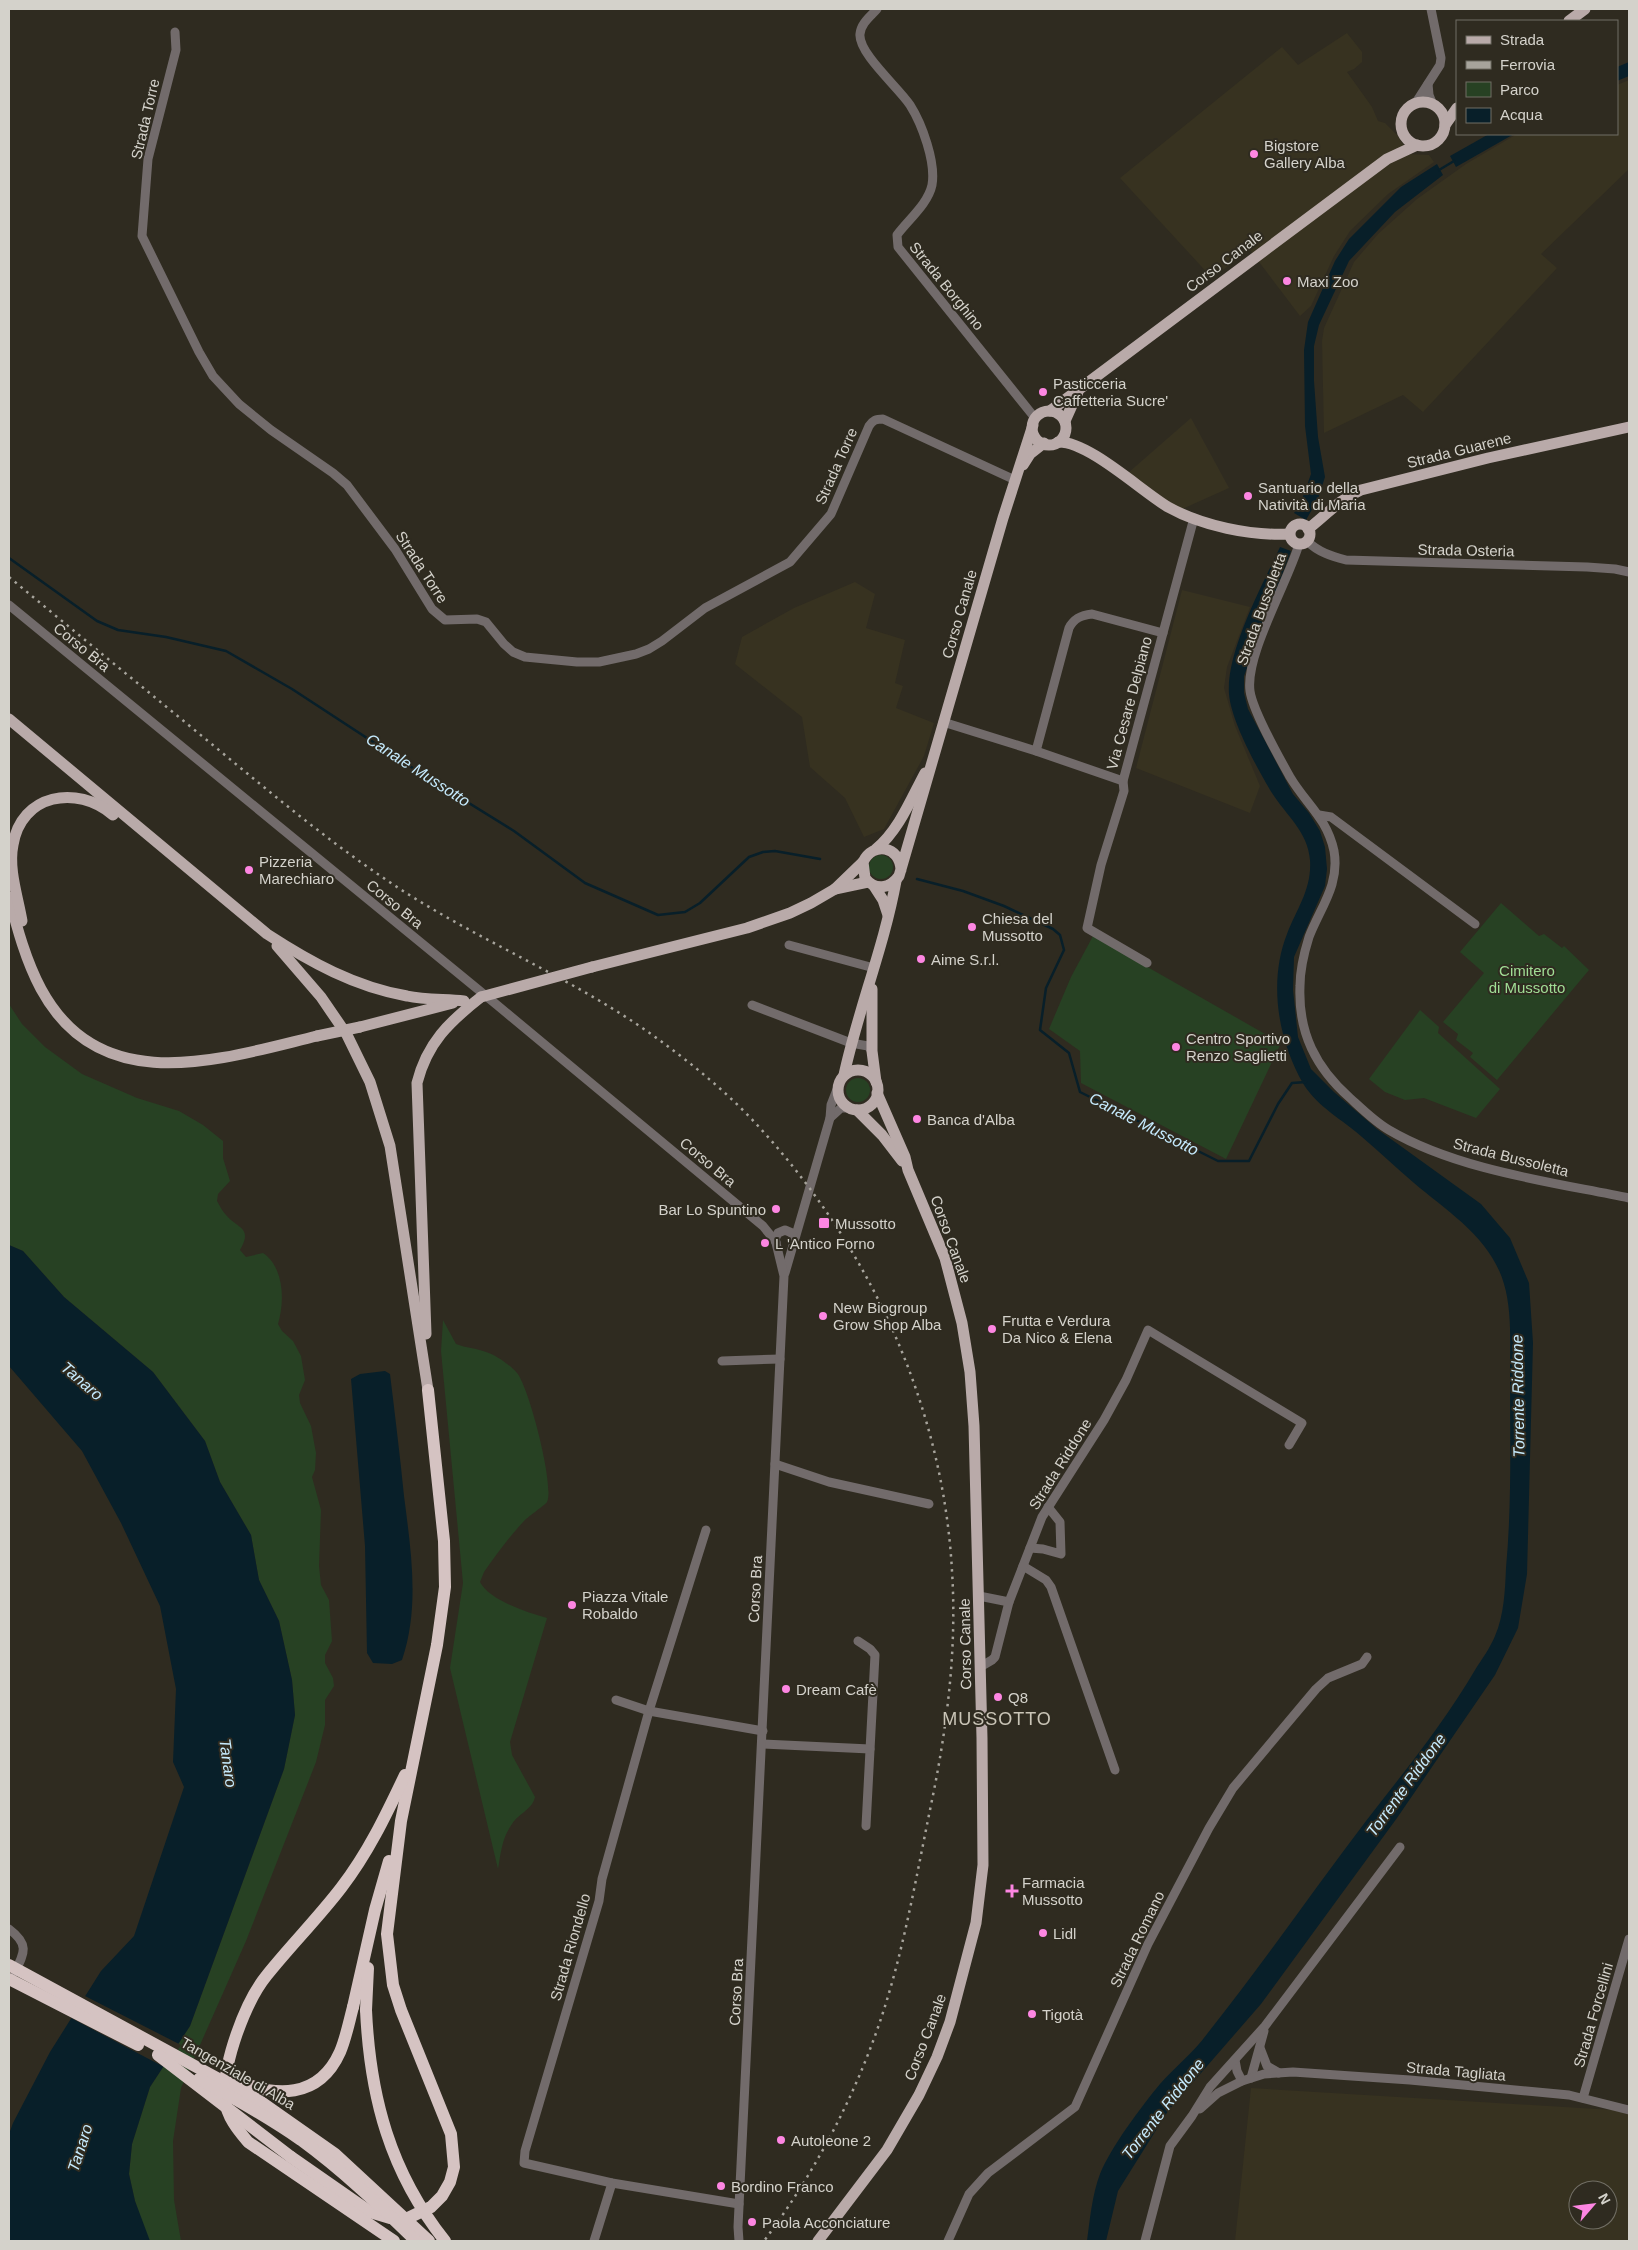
<svg xmlns="http://www.w3.org/2000/svg" width="1638" height="2250" viewBox="0 0 1638 2250" font-family="Helvetica,sans-serif">
  <style>
    .built { fill: #373220; fill-rule: evenodd }
    .green { fill: #274123 }
    .water { fill: #081f29 }
    .pier { fill: #2f2b20 }
    .lines { fill: none; stroke-linecap: round; stroke-linejoin: round }
    .stream { stroke: #081f29; stroke-width: 2.5 }
    .minor { stroke: #726b6b; stroke-width: 9 }
    .major { stroke: #b9aaa9; stroke-width: 11 }
    .highway { stroke: #d5c3c2; stroke-width: 12 }
    .rail { stroke: #a7a49c; stroke-width: 2.5; stroke-dasharray: 2.5 5; stroke-linecap: butt }
    .major-bridge { stroke: #b9aaa9; stroke-width: 11 }
    .highway-bridge { stroke: #d5c3c2; stroke-width: 12 }
    .poi-dot { fill: #fd86e2; stroke: #2f2b20; stroke-width: 2 }
    .labels { text-anchor: middle; dominant-baseline: central; stroke-width: 4; stroke-linejoin: round; paint-order: stroke }
    .street-label { font-size: 15px; fill: #d4d2cb; stroke: #2f2b20 }
    .poi-label { font-size: 15px; fill: #d4d2cb; stroke: #2f2b20; text-anchor: start }
    .park-label { font-size: 15px; fill: #a0dd95; stroke: #2f2b20 }
    .water-label { font-size: 16px; font-style: italic; fill: #c6ebfe; stroke: #2f2b20 }
    .quarter-label { font-size: 18px; letter-spacing: 1px; fill: #cac5b7; stroke: #2f2b20 }
  </style>
  <rect width="100%" height="100%" fill="#2f2b20"/>
  <g class="built">
    <path d="M1347,33L1362,52V62L1354,69L1347,72L1372,107L1378,121L1385,123L1397,135L1409,154L1429,155L1434,162L1388,194L1350,231L1334,256L1311,306L1300,316L1250,250L1212,278L1120,178L1282,47L1298,65Z"/>
    <path d="M1629,80V169L1541,254L1557,268L1423,412L1403,395L1324,433L1322,341L1324,328L1354,262L1378,234L1417,199L1466,164L1517,134H1617V85Z"/>
    <path d="M1191,418L1229,488L1180,510L1128,473Z"/>
    <path d="M855,582L875,594L866,628L905,640L895,683L903,686L896,708L934,723L924,756L884,829L864,837L845,798L810,767L802,717L735,664L742,637L794,608Z"/>
    <path d="M1182,590L1250,607L1227,667L1224,688L1235,726L1260,786L1250,813L1136,768Z"/>
    <path d="M1251,2088L1629,2111V2241H1235ZM1578,2190H1608V2220H1578Z"/>
  </g>
  <g class="green">
    <circle cx="881" cy="867" r="12"/>
    <path d="M1501,903L1539,936L1544,934L1562,948L1564,946L1589,970L1497,1080L1470,1057L1473,1053L1456,1040L1458,1034L1443,1022L1484,973L1460,952Z"/>
    <path d="M1093,936L1281,1043L1226,1159L1081,1083L1080,1051L1049,1029L1071,977Z"/>
    <path d="M9,1004L22,1024L45,1047L82,1074L137,1098L179,1111L203,1125L223,1141V1158L230,1181L218,1194L217,1201C220,1206 222,1211 226,1215C238,1229 253,1227 240,1250L246,1257L263,1253C284,1267 285,1301 278,1324L282,1331L293,1341L301,1356L305,1380L299,1395L300,1403L311,1426L316,1453L315,1470L312,1477L321,1510L319,1566L321,1585L329,1600L332,1641L325,1655V1663L333,1678L334,1686L325,1700V1725L316,1762L246,1941L181,2088L173,2141L174,2200L181,2241H150L147,2236L135,2201L129,2174L132,2144L150,2087L190,2026L284,1769L295,1715L292,1680L279,1621L259,1580L251,1535L220,1482L205,1441L153,1372L64,1297L23,1251L9,1245Z"/>
    <path d="M1420,1010L1439,1027L1438,1033L1500,1089L1476,1118L1424,1098L1405,1100L1385,1092L1369,1079Z"/>
    <circle cx="858" cy="1090" r="12"/>
    <path d="M443,1320L456,1344C466,1348 476,1348 486,1352C496,1355 510,1365 517,1373C529,1387 555,1487 547,1502C545,1505 529,1516 524,1521C509,1537 496,1555 484,1572L480,1582C489,1600 528,1613 547,1618L510,1742L512,1755L535,1797C532,1810 519,1813 512,1824C502,1838 501,1852 498,1869L450,1668L463,1583L441,1351Z"/>
  </g>
  <g class="water">
    <path d="M1629,62V76L1617,81V67Z"/>
    <path d="M1489,134H1514L1456,167L1450,156Z"/>
    <path d="M1437,164L1443,175L1395,212L1349,261L1319,325L1314,346V381L1318,437L1325,477L1318,499L1306,520L1294,513L1301,502L1311,474L1305,426L1304,350L1308,322L1335,261L1349,239L1401,187Z"/>
    <path d="M1280,547L1291,551L1244,676V693L1248,709L1293,794L1309,813L1320,831L1325,847L1327,869L1325,886L1294,957L1293,990L1298,1037L1311,1069L1334,1092L1377,1129L1481,1204L1510,1238L1529,1283L1533,1343L1527,1574L1518,1628L1495,1675L1397,1818L1261,2004L1168,2111L1118,2191L1106,2241H1087C1090,2219 1092,2195 1100,2174C1111,2147 1141,2107 1160,2084C1175,2067 1193,2053 1207,2034C1262,1965 1312,1892 1366,1821C1404,1772 1444,1723 1475,1670C1482,1659 1490,1648 1495,1636C1504,1615 1505,1591 1506,1568C1512,1503 1510,1437 1510,1372C1510,1344 1512,1311 1504,1284C1491,1238 1448,1212 1414,1183C1396,1168 1380,1152 1362,1137C1343,1120 1318,1107 1304,1085C1278,1041 1268,982 1287,934C1297,908 1312,889 1310,860C1308,832 1286,815 1272,793C1258,770 1231,721 1229,694C1226,652 1262,586 1280,547Z"/>
    <path d="M9,1245L23,1251L64,1297L153,1372L205,1441L220,1482L251,1535L259,1580L279,1621L292,1680L295,1715L284,1769L190,2026L150,2087L132,2144L129,2174L135,2201L150,2241H9V2134L13,2123L50,2052L101,1971L134,1936L184,1787L173,1762L176,1689L160,1606L121,1523L82,1451L9,1366Z"/>
    <path d="M385,1371L390,1374C395,1415 400,1456 404,1496C411,1551 420,1607 402,1660L392,1664L373,1663L367,1653L365,1546L351,1379L360,1374Z"/>
  </g>
  <path class="pier" d="M83,1995L181,2045L166,2068L69,2017Z"/>
  <g class="lines">
    <g class="stream">
      <path d="M1439,170L1454,161"/>
      <path d="M9,558L97,621L118,630L166,637L226,651L292,689L422,774L514,831L585,883L658,915L685,912L700,903L749,857L763,852L775,851L820,859"/>
      <path d="M917,879L963,891L1004,906L1053,929L1060,935L1064,950L1046,988L1040,1030L1069,1053L1080,1092L1218,1161H1249L1278,1104L1292,1083L1306,1082"/>
    </g>
    <g class="minor">
      <path d="M877,9C871,16 861,23 860,34C858,53 899,88 910,105C922,124 936,162 932,185C928,204 908,220 897,235L898,247L1035,418"/>
      <path d="M175,32L176,50L148,159L142,236L199,352L213,376L239,404L271,430L333,473L347,485L395,549L432,609L445,620L477,619L486,622L504,644L513,652L525,657L577,662H599L636,654L649,649L662,641L705,608L790,562L831,514L869,426C873,420 876,419 883,419L1015,480"/>
      <path d="M1428,84L1429,95L1433,105"/>
      <path d="M1415,104L1440,65L1441,58L1431,9"/>
      <path d="M1307,541C1318,552 1331,556 1346,560L1587,567L1615,569L1629,572"/>
      <path d="M1299,544C1288,582 1245,655 1250,691C1253,712 1279,757 1290,777C1306,804 1327,818 1334,851C1340,885 1320,908 1309,937C1304,953 1300,970 1300,986C1298,1033 1316,1068 1350,1098C1362,1109 1375,1122 1389,1130C1457,1170 1552,1182 1629,1198"/>
      <path d="M9,605L497,1005L763,1226L776,1242"/>
      <path d="M943,722L1036,751L1123,781"/>
      <path d="M1036,751L1069,628C1074,618 1082,615 1092,614L1163,633"/>
      <path d="M1319,815L1331,817L1475,924"/>
      <path d="M789,945L874,968"/>
      <path d="M1147,963L1087,928L1101,865L1124,791L1123,781L1194,518"/>
      <path d="M752,1005L851,1043L868,1046L872,1051"/>
      <path d="M830,1118L841,1108H849"/>
      <path d="M785,1273L830,1118L831,1105L838,1087"/>
      <path d="M722,1361L780,1359"/>
      <path d="M775,1464L829,1482L929,1504"/>
      <path d="M706,1530L649,1711L602,1879L599,1901L525,2151L524,2163L612,2183L739,2204"/>
      <path d="M1030,1548L1043,1549L1061,1554L1060,1522L1048,1507"/>
      <path d="M1023,1566L1046,1580L1051,1587L1115,1770"/>
      <path d="M979,1596L1009,1602"/>
      <path d="M858,1641L870,1649L875,1655L866,1826"/>
      <path d="M980,1667L992,1660L995,1657L1009,1602L1042,1517L1104,1420L1126,1380L1148,1330L1302,1423L1289,1445"/>
      <path d="M616,1700L649,1711L763,1731"/>
      <path d="M763,1744L870,1749"/>
      <path d="M9,1929C29,1944 25,1952 15,1972"/>
      <path d="M1260,2048L1267,2066L1279,2073"/>
      <path d="M1235,2060L1237,2071L1242,2081"/>
      <path d="M1251,2078L1264,2031"/>
      <path d="M1583,2098L1629,1939"/>
      <path d="M1200,2109L1218,2093L1242,2081L1264,2074L1293,2072L1410,2080L1569,2095L1629,2110"/>
      <path d="M594,2241L612,2183"/>
      <path d="M739,2241L738,2227L784,1276L775,1239L778,1233L785,1230L792,1233L794,1239"/>
      <path d="M948,2241L969,2194L988,2173L1075,2107L1148,1944L1209,1828L1233,1788L1316,1689L1328,1678L1362,1664L1367,1657"/>
      <path d="M1145,2241L1170,2146L1192,2116L1210,2087L1265,2026L1400,1847"/>
    </g>
    <g class="major">
      <path d="M1569,21L1585,9"/>
      <circle cx="1423" cy="124" r="22"/>
      <path d="M1445,125L1457,108"/>
      <path d="M1050,411L1387,159L1417,145"/>
      <circle cx="1049" cy="428" r="17"/>
      <path d="M1065,421L1078,392"/>
      <path d="M1058,442C1088,441 1140,490 1168,507C1202,526 1251,536 1289,534"/>
      <path d="M1023,465L1030,454L1044,443"/>
      <circle cx="1300" cy="534" r="10"/>
      <path d="M1308,529C1326,515 1340,499 1361,490L1488,458L1629,427"/>
      <path d="M9,719L267,934C310,962 355,987 407,996C425,1000 445,999 464,1001"/>
      <path d="M876,849C899,830 911,799 925,773"/>
      <path d="M901,870C900,846 873,841 863,862L865,878C875,891 890,889 899,876L1003,518L1033,425"/>
      <path d="M874,886L883,900L888,915"/>
      <path d="M835,889L868,882"/>
      <path d="M9,897C17,928 26,961 41,989C101,1100 221,1059 317,1036"/>
      <path d="M22,921C18,897 8,869 13,845C21,794 77,784 113,815"/>
      <path d="M277,946L321,997L347,1035L370,1082L390,1146L428,1390"/>
      <path d="M592,967L747,928L790,913L811,903L835,889L863,862"/>
      <path d="M872,989V1051L876,1082"/>
      <path d="M360,1027L453,1003"/>
      <circle cx="858" cy="1090" r="20"/>
      <path d="M844,1075C858,1010 884,947 896,881"/>
      <path d="M857,1110L882,1135L902,1161"/>
      <path d="M426,1334L417,1083C427,1043 449,1022 481,997"/>
      <path d="M818,2241L887,2150L919,2095L937,2057L950,2022L976,1923L983,1865L982,1738L974,1426L970,1372L962,1323L945,1258L908,1170L905,1157L877,1093"/>
    </g>
    <g class="highway">
      <path d="M353,2007L375,1910L389,1861"/>
      <path d="M366,2010L368,1968"/>
      <path d="M291,2157L370,2212L390,2218L406,2219L431,2207L442,2196L450,2182L454,2167L451,2134L401,2010L393,1985L387,1934L401,1821L437,1645L445,1587L444,1541L428,1390"/>
      <path d="M394,2241L248,2142C238,2130 227,2117 225,2100C222,2064 245,2002 267,1975C291,1945 318,1918 341,1888C368,1853 386,1815 405,1775"/>
    </g>
    <path class="rail" d="M9,577C75,632 141,686 208,741C266,789 323,837 385,879C474,940 576,978 662,1042C696,1067 731,1096 759,1127C870,1248 943,1406 952,1571C957,1650 947,1728 931,1805C918,1868 907,1932 889,1993C863,2082 819,2167 764,2241"/>
    <g class="major-bridge">
      <path d="M481,997L592,967"/>
      <path d="M317,1036L360,1027"/>
    </g>
    <g class="highway-bridge">
      <path d="M9,1965L261,2102L335,2154L429,2241"/>
      <path d="M9,1979L138,2045"/>
      <path d="M366,2010C370,2097 390,2172 445,2241"/>
      <path d="M158,2055L291,2157"/>
      <path d="M199,2079C234,2098 268,2117 301,2140C342,2170 379,2205 416,2241"/>
      <path d="M234,2079C275,2098 319,2099 340,2052C346,2038 349,2022 353,2007"/>
    </g>
  </g>
  <g class="poi-dot">
    <circle cx="1254" cy="154" r="5"/>
    <circle cx="1287" cy="281" r="5"/>
    <circle cx="1043" cy="392" r="5"/>
    <circle cx="1248" cy="496" r="5"/>
    <circle cx="249" cy="870" r="5"/>
    <circle cx="972" cy="927" r="5"/>
    <circle cx="921" cy="959" r="5"/>
    <circle cx="1176" cy="1047" r="5"/>
    <circle cx="917" cy="1119" r="5"/>
    <circle cx="776" cy="1209" r="5"/>
    <rect x="818" y="1217" width="12" height="12" rx="2.5"/>
    <circle cx="765" cy="1243" r="5"/>
    <circle cx="823" cy="1316" r="5"/>
    <circle cx="992" cy="1329" r="5"/>
    <circle cx="572" cy="1605" r="5"/>
    <circle cx="786" cy="1689" r="5"/>
    <circle cx="998" cy="1697" r="5"/>
    <path d="M1009.5 1883.5h5v5h5v5h-5v5h-5v-5h-5v-5h5z"/>
    <circle cx="1043" cy="1933" r="5"/>
    <circle cx="1032" cy="2014" r="5"/>
    <circle cx="781" cy="2140" r="5"/>
    <circle cx="721" cy="2186" r="5"/>
    <circle cx="752" cy="2222" r="5"/>
  </g>
  <g class="labels">
    <g class="street-label">
      <text transform="translate(145 119) rotate(-77)">Strada Torre</text>
      <text transform="translate(1224 261) rotate(-37)">Corso Canale</text>
      <text transform="translate(947 286) rotate(51)">Strada Borghino</text>
      <text transform="translate(1459 450) rotate(-14)">Strada Guarene</text>
      <text transform="translate(836 466) rotate(-66)">Strada Torre</text>
      <text transform="translate(1466 550) rotate(1)">Strada Osteria</text>
      <text transform="translate(422 567) rotate(57)">Strada Torre</text>
      <text transform="translate(1261 609) rotate(-70)">Strada Bussoletta</text>
      <text transform="translate(959 614) rotate(-74)">Corso Canale</text>
      <text transform="translate(82 647) rotate(39)">Corso Bra</text>
      <text transform="translate(1129 703) rotate(-75)">Via Cesare Delpiano</text>
      <text transform="translate(395 904) rotate(39)">Corso Bra</text>
      <text transform="translate(1511 1157) rotate(14)">Strada Bussoletta</text>
      <text transform="translate(708 1162) rotate(40)">Corso Bra</text>
      <text transform="translate(951 1239) rotate(70)">Corso Canale</text>
      <text transform="translate(1060 1464) rotate(-58)">Strada Riddone</text>
      <text transform="translate(755 1589) rotate(-87)">Corso Bra</text>
      <text transform="translate(965 1644) rotate(-91)">Corso Canale</text>
      <text transform="translate(1137 1939) rotate(-64)">Strada Romano</text>
      <text transform="translate(570 1947) rotate(-74)">Strada Riondello</text>
      <text transform="translate(736 1992) rotate(-87)">Corso Bra</text>
      <text transform="translate(1593 2015) rotate(-74)">Strada Forcellini</text>
      <text transform="translate(925 2037) rotate(-69)">Corso Canale</text>
      <text transform="translate(1456 2071) rotate(5)">Strada Tagliata</text>
      <text transform="translate(238 2073) rotate(30)">Tangenziale di Alba</text>
    </g>
    <g class="poi-label">
      <text x="1264" y="145">Bigstore<tspan x="1264" dy="17">Gallery Alba</tspan></text>
      <text x="1297" y="281">Maxi Zoo</text>
      <text x="1053" y="383">Pasticceria<tspan x="1053" dy="17">Caffetteria Sucre'</tspan></text>
      <text x="1258" y="487">Santuario della<tspan x="1258" dy="17">Natività di Maria</tspan></text>
      <text x="259" y="861">Pizzeria<tspan x="259" dy="17">Marechiaro</tspan></text>
      <text x="982" y="918">Chiesa del<tspan x="982" dy="17">Mussotto</tspan></text>
      <text x="931" y="959">Aime S.r.l.</text>
      <text x="1186" y="1038">Centro Sportivo<tspan x="1186" dy="17">Renzo Saglietti</tspan></text>
      <text x="927" y="1119">Banca d'Alba</text>
      <text x="766" y="1209" text-anchor="end">Bar Lo Spuntino</text>
      <text x="835" y="1223">Mussotto</text>
      <text x="775" y="1243">L 'Antico Forno</text>
      <text x="833" y="1307">New Biogroup<tspan x="833" dy="17">Grow Shop Alba</tspan></text>
      <text x="1002" y="1320">Frutta e Verdura<tspan x="1002" dy="17">Da Nico &amp; Elena</tspan></text>
      <text x="582" y="1596">Piazza Vitale<tspan x="582" dy="17">Robaldo</tspan></text>
      <text x="796" y="1689">Dream Cafè</text>
      <text x="1008" y="1697">Q8</text>
      <text x="1022" y="1882">Farmacia<tspan x="1022" dy="17">Mussotto</tspan></text>
      <text x="1053" y="1933">Lidl</text>
      <text x="1042" y="2014">Tigotà</text>
      <text x="791" y="2140">Autoleone 2</text>
      <text x="731" y="2186">Bordino Franco</text>
      <text x="762" y="2222">Paola Acconciature</text>
    </g>
    <g class="park-label">
      <text x="1527" y="970">Cimitero<tspan x="1527" dy="17">di Mussotto</tspan></text>
    </g>
    <g class="water-label">
      <text transform="translate(418 770) rotate(33)">Canale Mussotto</text>
      <text transform="translate(1144 1124) rotate(27)">Canale Mussotto</text>
      <text transform="translate(82 1381) rotate(41)">Tanaro</text>
      <text transform="translate(1518 1396) rotate(-91)">Torrente Riddone</text>
      <text transform="translate(228 1763) rotate(82)">Tanaro</text>
      <text transform="translate(1406 1785) rotate(-54)">Torrente Riddone</text>
      <text transform="translate(1163 2109) rotate(-52)">Torrente Riddone</text>
      <text transform="translate(80 2148) rotate(-72)">Tanaro</text>
    </g>
    <g class="quarter-label">
      <text x="997" y="1719">MUSSOTTO</text>
    </g>
  </g>
  <rect width="1638" height="2250" fill="none" stroke="#d4d2cb" stroke-width="20"/>
  <rect x="1456" y="20" width="162" height="115" fill="#2f2b20" stroke="#716e64"/>
  <rect x="1466" y="36" width="25" height="8" fill="#b9aaa9" stroke="#716e64"/>
  <text x="1500" y="45" font-size="15" fill="#d4d2cb">Strada</text>
  <rect x="1466" y="61" width="25" height="8" fill="#a7a49c" stroke="#716e64"/>
  <text x="1500" y="70" font-size="15" fill="#d4d2cb">Ferrovia</text>
  <rect x="1466" y="82" width="25" height="15" fill="#274123" stroke="#716e64"/>
  <text x="1500" y="95" font-size="15" fill="#d4d2cb">Parco</text>
  <rect x="1466" y="108" width="25" height="15" fill="#081f29" stroke="#716e64"/>
  <text x="1500" y="120" font-size="15" fill="#d4d2cb">Acqua</text>
  <g transform="translate(1593 2205) rotate(62)"><circle r="24" fill="#2f2b20" stroke="#716e64"/>
  <path d="M0-4L9 19L0 12L-9 19Z" fill="#fd86e2"/>
  <text y="-8" font-size="14" font-weight="bold" text-anchor="middle" fill="#d4d2cb">N</text>
  </g>
</svg>
